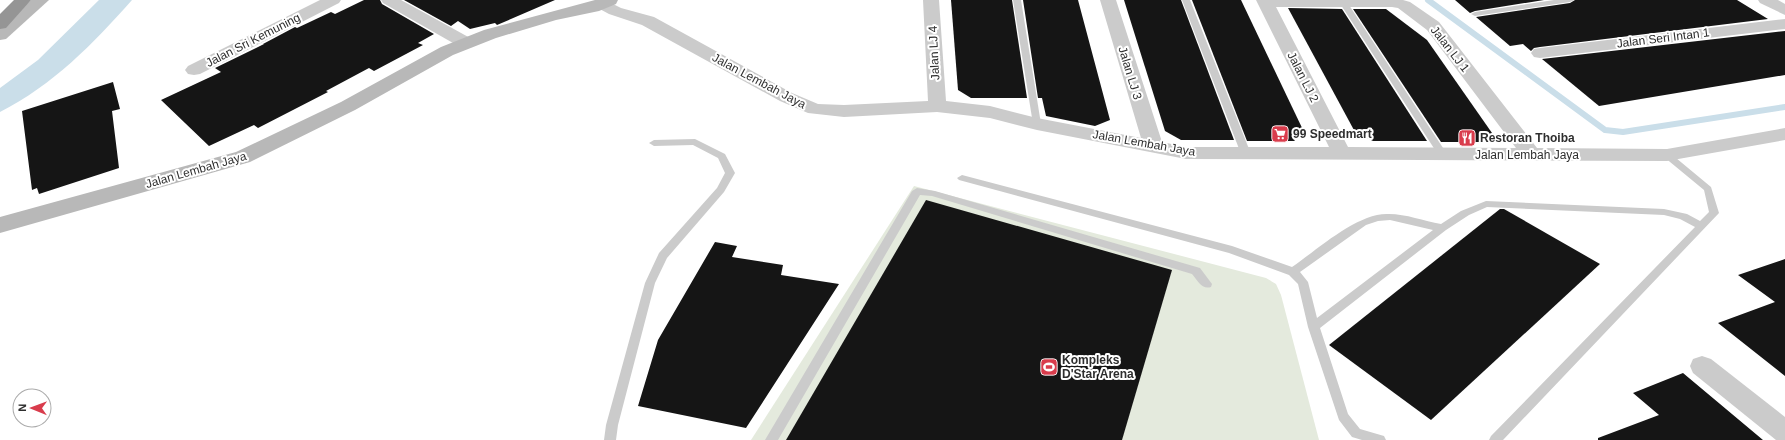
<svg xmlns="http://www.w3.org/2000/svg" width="1785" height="440" viewBox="0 0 1785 440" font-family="Helvetica,sans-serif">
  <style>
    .green { fill: #e4eadd }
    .water { fill: #cadee9 }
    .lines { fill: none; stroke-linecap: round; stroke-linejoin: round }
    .stream { stroke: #cadee9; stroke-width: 6 }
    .building { fill: #151515 }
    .lane { fill: #cbcbcb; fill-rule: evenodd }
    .street { fill: #cbcbcb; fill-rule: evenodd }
    .secondary { fill: #b8b8b8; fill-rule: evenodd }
    .highway { fill: #959595; fill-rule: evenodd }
    .labels { text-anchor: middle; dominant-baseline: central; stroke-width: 4; stroke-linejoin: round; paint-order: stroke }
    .street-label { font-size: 12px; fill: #2e2e2e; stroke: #fff }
    .poi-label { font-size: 12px; font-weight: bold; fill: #2e2e2e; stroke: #fff; text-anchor: start }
  </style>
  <rect width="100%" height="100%" fill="#fff"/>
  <path class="green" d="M914,186L1266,278L1276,284L1281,295L1319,440H751Z"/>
  <path class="water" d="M99,0H132C93,44 53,85 0,112V88L38,60Z"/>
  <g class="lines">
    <path class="stream" d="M1428,0L1605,130L1623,132L1785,107"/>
  </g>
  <g class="building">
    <path d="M364,0H380L382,4L434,34L418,43L423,45L374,71L369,68L326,91L328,92L258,128L254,125L209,146L161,100L221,72L215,68L264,44H263L295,27L297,28L331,12L335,14Z"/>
    <path d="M404,0H555L497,25L495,23L470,29L458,21L451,26Z"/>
    <path d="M951,0H1012L1027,98H971L958,90Z"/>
    <path d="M1023,0H1078L1110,120L1095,126L1046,116L1042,98H1038Z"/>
    <path d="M1124,0H1181L1234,140H1181L1165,131Z"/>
    <path d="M1192,0H1241L1304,132L1294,141H1247Z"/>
    <path d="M1455,0H1544L1475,11L1470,13Z"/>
    <path d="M1575,0H1737L1768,19L1540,47L1534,48L1531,51L1523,44L1510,46L1476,17L1570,3Z"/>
    <path d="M1288,8L1342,9L1427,141H1373L1355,132Z"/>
    <path d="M1353,9H1386L1427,40L1492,133L1484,142H1441Z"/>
    <path d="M1785,31V75L1599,106L1542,59Z"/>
    <path d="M113,82L120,109L112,111L119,168L39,194L37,188L32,190L22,111Z"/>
    <path d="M926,200L1172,270L1122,440H786Z"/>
    <path d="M1500,209H1504L1600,264L1431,420L1329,345Z"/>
    <path d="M715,242L737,246L732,257L783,265L781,275L839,284L746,428L638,406L658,340Z"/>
    <path d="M1785,259V376L1718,323L1775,302L1738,275Z"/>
    <path d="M1683,373L1763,440H1598V438L1659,415L1633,393Z"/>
  </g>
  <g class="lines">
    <g class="lane">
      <path d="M1013,0H1021L1041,124L1037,127L1033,124Z"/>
      <path d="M1182,0H1190L1251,154L1249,156L1246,157L1241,154Z"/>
      <path d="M1340,0H1344L1347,2L1447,154L1445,156H1439L1339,2Z"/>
      <path d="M1554,0H1574L1570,2L1475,16L1471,14L1475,12Z"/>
      <path d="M695,139L725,154L735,173L724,192L667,258L655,283L618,425L616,440H604L606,425L645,283L659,253L717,188L725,173L718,158L693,145L654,146L649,143L654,140Z"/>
      <path d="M1667,152L1670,153L1711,187L1719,213L1503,440H1489L1491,436L1695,227L1680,219L1664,215L1487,207L1469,215L1446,230L1320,328L1348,414L1360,429L1384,436L1386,440H1362L1352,437L1339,420L1308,327L1298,284L1289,275L1229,253L959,180L957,178L962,175L1232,246L1292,267C1317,250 1358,212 1389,214C1406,214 1424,221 1441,224L1461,211L1486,201L1664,209L1687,214L1700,221L1709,212L1704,190L1664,157L1662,155ZM1390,220L1433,230L1317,318L1308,282L1300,272L1366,225L1378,221Z"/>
      <path d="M917,188L935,191L1200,268L1212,284L1211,287C1202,290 1197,280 1192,274L932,196L920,195L778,440H765L912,191Z"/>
    </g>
    <g class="street">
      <path d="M320,0H341L339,3L200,74L194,75L188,74L185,70L188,66Z"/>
      <path d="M381,0H401L472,39L475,43L472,47L466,48L460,47L383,3Z"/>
      <path d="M605,0L621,8L654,17L792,93L818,104L844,105L928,101L923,0H939L946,101L990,106L1037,118L1141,138L1100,0H1116L1162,142L1186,147H1329L1256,0H1403L1410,2L1439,22L1537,148L1667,149L1785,128V140L1667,161L1186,159L1037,130L990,118L937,112L844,117L808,113L780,101L642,25L609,14L596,7L594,4L596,1ZM1276,7H1392L1398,8L1427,30L1516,148L1348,147Z"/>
      <path d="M1758,0H1778L1785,4V15L1760,3Z"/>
      <path d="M1785,19V29L1540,58L1534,57L1531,53L1534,49L1540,48Z"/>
      <path d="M1702,356L1711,359L1785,417V440H1776L1693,373L1690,366L1693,359Z"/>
    </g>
    <g class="secondary">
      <path d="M31,0H49L6,39L0,40V26Z"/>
      <path d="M595,0H618L616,4L599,11L556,20L496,38L453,55L355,110L250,162L0,233V217L236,152L341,102L441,47L484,30Z"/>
    </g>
    <path class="highway" d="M14,0H31L6,28L0,29V14Z"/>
  </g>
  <defs>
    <symbol id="supermarket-square" viewBox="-11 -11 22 22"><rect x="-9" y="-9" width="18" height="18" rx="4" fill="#d93c4c" stroke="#fff"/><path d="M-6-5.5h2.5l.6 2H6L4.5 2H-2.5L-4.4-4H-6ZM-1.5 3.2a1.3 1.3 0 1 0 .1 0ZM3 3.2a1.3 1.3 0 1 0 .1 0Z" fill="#fff"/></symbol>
    <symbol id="restaurant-square" viewBox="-11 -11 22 22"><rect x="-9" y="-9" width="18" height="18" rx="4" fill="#d93c4c" stroke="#fff"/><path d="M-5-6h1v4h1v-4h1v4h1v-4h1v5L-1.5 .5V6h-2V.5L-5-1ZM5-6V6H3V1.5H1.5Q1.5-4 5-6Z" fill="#fff"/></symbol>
    <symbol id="stadium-square" viewBox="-11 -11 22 22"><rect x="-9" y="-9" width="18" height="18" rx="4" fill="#d93c4c" stroke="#fff"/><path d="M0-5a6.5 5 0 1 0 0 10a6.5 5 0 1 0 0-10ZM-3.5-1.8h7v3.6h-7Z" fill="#fff"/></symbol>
  </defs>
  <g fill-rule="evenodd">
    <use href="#supermarket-square" x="1270" y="124" width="20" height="20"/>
    <use href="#restaurant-square" x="1457" y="128" width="20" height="20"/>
    <use href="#stadium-square" x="1039" y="357" width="20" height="20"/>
  </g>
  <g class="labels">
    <g class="street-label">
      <text transform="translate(1663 38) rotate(-7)">Jalan Seri Intan 1</text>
      <text transform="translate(253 40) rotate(-27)">Jalan Sri Kemuning</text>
      <text transform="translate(1450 49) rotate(52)">Jalan LJ 1</text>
      <text transform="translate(934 53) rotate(-93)">Jalan LJ 4</text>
      <text transform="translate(1130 73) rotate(73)">Jalan LJ 3</text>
      <text transform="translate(1303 77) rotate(63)">Jalan LJ 2</text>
      <text transform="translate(759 81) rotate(28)">Jalan Lembah Jaya</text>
      <text transform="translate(1144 143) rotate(10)">Jalan Lembah Jaya</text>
      <text x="1527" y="155">Jalan Lembah Jaya</text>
      <text transform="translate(196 170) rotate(-16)">Jalan Lembah Jaya</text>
    </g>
    <g class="poi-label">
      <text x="1293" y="134">99 Speedmart</text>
      <text x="1480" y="138">Restoran Thoiba</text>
      <text x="1062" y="360">Kompleks<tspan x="1062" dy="14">D'Star Arena</tspan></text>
    </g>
  </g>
  <g transform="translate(32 408) rotate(271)"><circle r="19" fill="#ffffff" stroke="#ababab"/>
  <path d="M0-3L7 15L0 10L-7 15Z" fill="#d93c4c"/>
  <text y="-6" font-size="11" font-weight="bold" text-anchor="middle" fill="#2e2e2e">N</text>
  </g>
</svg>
